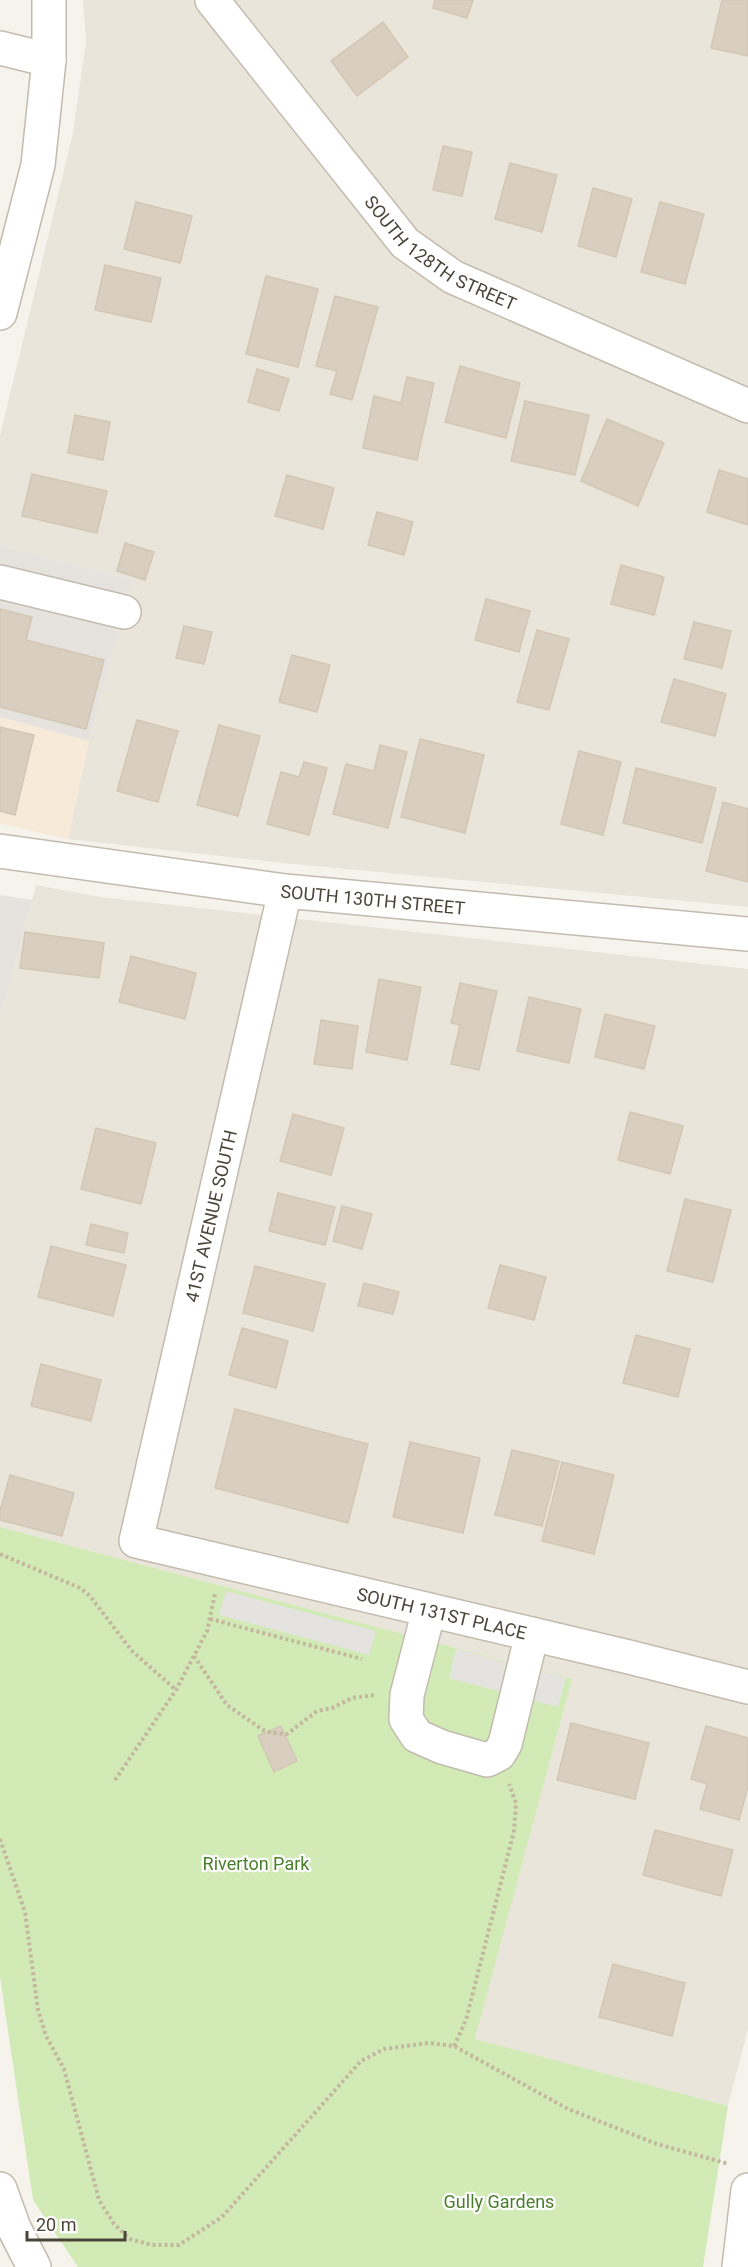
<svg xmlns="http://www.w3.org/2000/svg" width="748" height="2267" viewBox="0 0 748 2267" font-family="Roboto,sans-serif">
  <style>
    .residential { fill: #eae5da }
    .commercial { fill: #f7ead8 }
    .industrial { fill: #e6e2dd }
    .green { fill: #d2eab5 }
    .parking { fill: #e5e3e0 }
    .building { fill: #d8cfc1; stroke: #d3c7b4; stroke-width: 1.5 }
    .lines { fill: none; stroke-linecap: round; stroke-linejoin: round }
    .minor-casing { stroke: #c2bbae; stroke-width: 36 }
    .path { stroke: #c4b79f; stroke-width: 4; stroke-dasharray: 3 3; stroke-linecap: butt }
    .minor { stroke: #fff; stroke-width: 33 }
    .labels { text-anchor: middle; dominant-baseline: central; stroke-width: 4.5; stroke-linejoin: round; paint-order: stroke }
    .street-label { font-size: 18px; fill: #4b4439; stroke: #fff }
    .park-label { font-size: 18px; fill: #4a7f2a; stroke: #fff }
  </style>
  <rect width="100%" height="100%" fill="#f6f3ec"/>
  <g class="residential">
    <path d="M83,0H748V907L283,863L68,839L89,741L132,580L0,545V436L73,133L86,41Z"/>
    <path d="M36,885L100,897L748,969V2029L728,2106L475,2039L572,1679L0,1527V1017Z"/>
  </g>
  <path class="commercial" d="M0,717L89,741L68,839L0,824Z"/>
  <g class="industrial">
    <path d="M0,545L132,580L89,741L0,717Z"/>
    <path d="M0,895L32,900L0,1017Z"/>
  </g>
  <path class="green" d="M0,1527L572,1679L475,2039L728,2106L703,2267H78L33,2200L0,1977Z"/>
  <g class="parking">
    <path d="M226,1591L376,1631L369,1655L219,1615Z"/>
    <path d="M456,1649L566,1678L558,1707L449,1678Z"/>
  </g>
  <g class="building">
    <path d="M435,0H473L467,18L433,8Z"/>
    <path d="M722,0H748V56L711,48Z"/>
    <path d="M383,22L408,57L357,96L331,61Z"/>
    <path d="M443,146L472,152L462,196L433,190Z"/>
    <path d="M510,163L557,175L542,232L495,219Z"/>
    <path d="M593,188L632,199L616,257L578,246Z"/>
    <path d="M136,202L192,216L180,263L124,249Z"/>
    <path d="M660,202L704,214L685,284L641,272Z"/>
    <path d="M105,265L161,278L151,322L95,310Z"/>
    <path d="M266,276L318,289L298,367L246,354Z"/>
    <path d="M335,296L378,307L352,400L330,394L337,371L316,366Z"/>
    <path d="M460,366L520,383L506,438L445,422Z"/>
    <path d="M257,369L289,379L279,411L248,402Z"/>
    <path d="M407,377L434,383L417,460L363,448L374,396L401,403Z"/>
    <path d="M525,401L589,415L575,475L511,461Z"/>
    <path d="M75,415L110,422L103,460L68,453Z"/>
    <path d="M607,419L664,443L638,506L581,481Z"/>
    <path d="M719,470L748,479V525L707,512Z"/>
    <path d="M32,474L107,491L97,533L22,516Z"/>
    <path d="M287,475L334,488L323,529L275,516Z"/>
    <path d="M377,512L413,522L404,555L368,545Z"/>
    <path d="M125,543L154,552L145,580L117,571Z"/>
    <path d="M621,565L664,577L654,615L611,604Z"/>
    <path d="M486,599L530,611L519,652L475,640Z"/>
    <path d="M0,609L32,617L26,640L104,660L86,729L0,707Z"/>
    <path d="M694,622L731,631L722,668L684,659Z"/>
    <path d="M184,626L212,632L204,664L176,658Z"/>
    <path d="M537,630L569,639L549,710L517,702Z"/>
    <path d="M292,655L330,665L317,712L279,702Z"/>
    <path d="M674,679L726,694L715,736L661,722Z"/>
    <path d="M137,720L178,731L158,802L117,791Z"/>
    <path d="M219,725L260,736L238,816L197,805Z"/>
    <path d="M0,727L34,735L15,815L0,811Z"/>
    <path d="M420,739L484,755L465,833L401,817Z"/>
    <path d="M380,745L407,752L388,828L333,814L346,764L374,771Z"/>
    <path d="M579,751L621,762L603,835L561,824Z"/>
    <path d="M304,762L327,768L309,835L267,824L281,772L299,777Z"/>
    <path d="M636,768L716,788L702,843L623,823Z"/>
    <path d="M723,802L748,809V882L706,871Z"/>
    <path d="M25,932L104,943L99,978L20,968Z"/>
    <path d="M131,956L196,973L185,1019L119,1002Z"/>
    <path d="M379,979L421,987L407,1060L366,1052Z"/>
    <path d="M460,983L497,991L479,1070L451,1064L460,1025L451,1023Z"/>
    <path d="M529,997L581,1009L569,1063L517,1051Z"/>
    <path d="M605,1014L655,1026L644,1069L595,1057Z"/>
    <path d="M321,1020L358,1026L352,1069L314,1064Z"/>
    <path d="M630,1112L683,1126L670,1174L618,1160Z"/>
    <path d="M293,1114L344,1128L331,1175L280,1161Z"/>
    <path d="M96,1128L156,1143L141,1204L81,1189Z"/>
    <path d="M278,1193L335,1207L325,1245L269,1231Z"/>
    <path d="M685,1199L731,1210L713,1282L667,1271Z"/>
    <path d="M342,1206L372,1214L362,1249L333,1241Z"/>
    <path d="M91,1224L128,1233L124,1253L86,1245Z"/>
    <path d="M51,1246L126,1265L113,1316L38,1297Z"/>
    <path d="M500,1265L546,1277L534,1320L488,1308Z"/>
    <path d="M255,1266L325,1284L313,1331L243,1313Z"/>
    <path d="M364,1283L399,1292L393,1314L358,1306Z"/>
    <path d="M242,1328L288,1341L276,1388L229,1375Z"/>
    <path d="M636,1335L690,1349L678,1397L623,1383Z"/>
    <path d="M41,1364L101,1380L91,1421L31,1406Z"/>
    <path d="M235,1409L368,1444L348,1523L215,1488Z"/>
    <path d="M410,1442L480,1458L463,1533L393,1517Z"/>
    <path d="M512,1450L559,1461L542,1526L495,1515Z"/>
    <path d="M562,1462L614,1475L594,1554L542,1541Z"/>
    <path d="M10,1475L74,1493L62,1536L0,1520V1511Z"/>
    <path d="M571,1723L649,1743L635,1799L557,1780Z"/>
    <path d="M281,1726L297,1761L274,1772L258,1736Z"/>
    <path d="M706,1726L748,1738V1786L739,1820L700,1809L707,1784L691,1779Z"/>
    <path d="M655,1830L733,1850L721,1896L643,1875Z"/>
    <path d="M613,1964L685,1983L672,2036L599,2017Z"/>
  </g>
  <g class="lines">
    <defs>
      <g id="minor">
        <path id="s1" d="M212,0L405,243L453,277L748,406"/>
        <path d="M0,48L49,60"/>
        <path d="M0,313L38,165L49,60V0"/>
        <path d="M0,582L124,612"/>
        <path id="s2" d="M0,851L285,891L748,934"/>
        <path id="s3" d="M285,891L136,1541L629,1657L748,1687"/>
        <path d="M429,1610L407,1695L406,1719L417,1736L442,1747L487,1760L499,1754L505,1744L532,1634"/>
        <path d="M0,2189L14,2228L34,2267"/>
        <path d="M739,2267L748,2190"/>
      </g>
    </defs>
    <use href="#minor" class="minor-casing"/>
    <g class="path">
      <path d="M0,1554L80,1588L90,1596L132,1651L176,1690"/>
      <path d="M210,1619L362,1659"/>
      <path d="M194,1656L227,1705L263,1730L272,1733L287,1734L317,1711L332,1708L352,1698L374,1695"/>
      <path d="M115,1780L176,1690L207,1631L215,1594"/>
      <path d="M0,1839L25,1912L38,2010L46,2036L64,2069L99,2200L114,2224L130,2239L151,2245H179L222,2217L361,2061L384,2049L429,2043L454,2046L568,2109L657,2144L729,2164"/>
      <path d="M454,2046L466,2020L514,1831L516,1803L509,1784"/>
    </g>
    <use href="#minor" class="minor"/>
  </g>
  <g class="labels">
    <g class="street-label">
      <text stroke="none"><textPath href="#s1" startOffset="345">SOUTH 128TH STREET</textPath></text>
      <text stroke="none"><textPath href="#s2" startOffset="376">SOUTH 130TH STREET</textPath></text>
      <text transform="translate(211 1216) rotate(-77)">41ST AVENUE SOUTH</text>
      <text stroke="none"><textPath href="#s3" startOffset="981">SOUTH 131ST PLACE</textPath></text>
    </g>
    <g class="park-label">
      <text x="256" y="1863">Riverton Park</text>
      <text x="499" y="2201">Gully Gardens</text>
    </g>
  </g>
  <path d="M27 2231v9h98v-9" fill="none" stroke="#4b4439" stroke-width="3"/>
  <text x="36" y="2231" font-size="18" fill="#4b4439" stroke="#ffffff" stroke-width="4.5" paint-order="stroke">20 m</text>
</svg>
